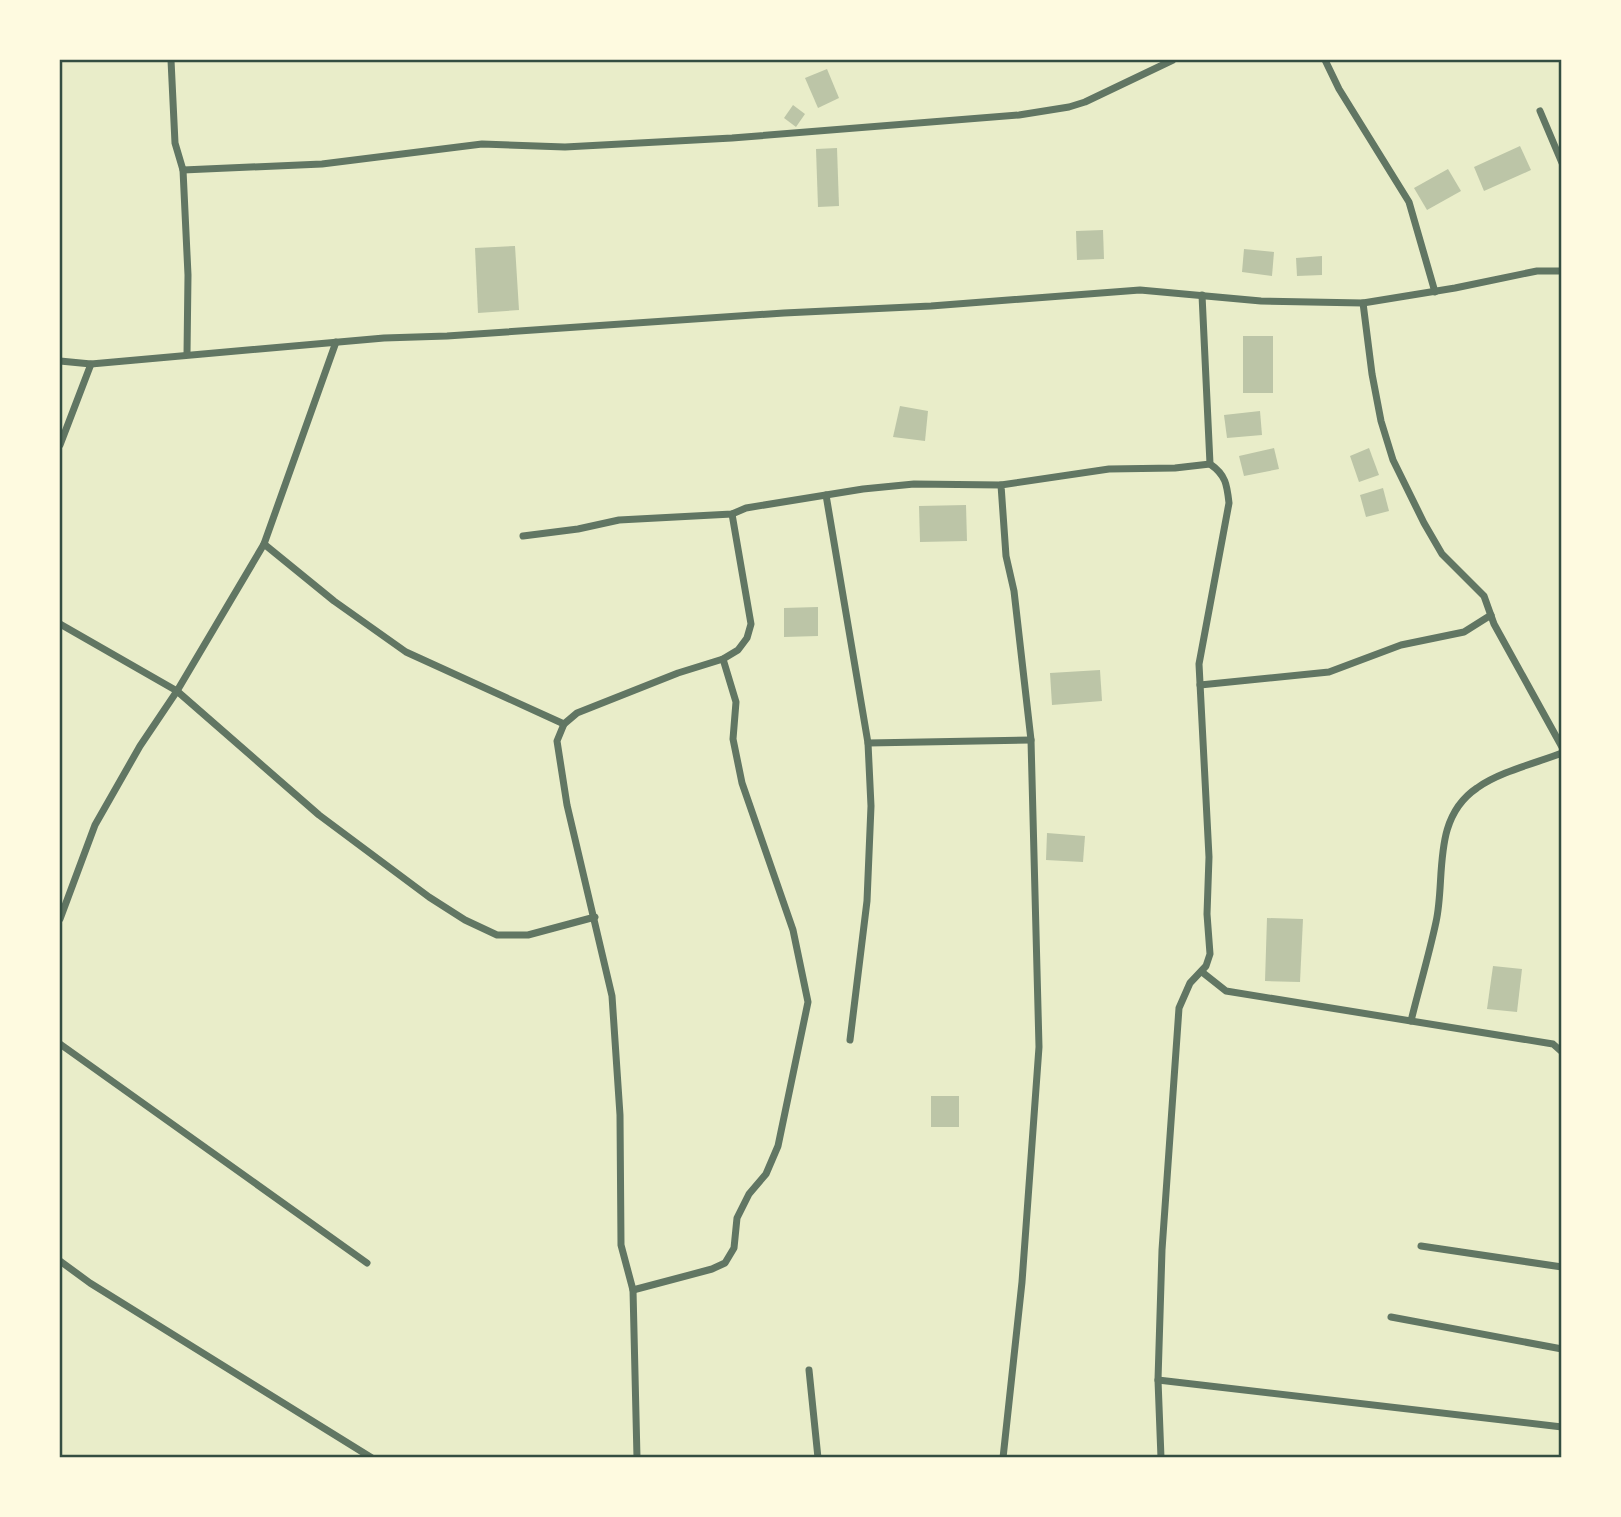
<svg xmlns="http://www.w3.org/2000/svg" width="1621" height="1517" viewBox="0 0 1621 1517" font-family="'Open Sans',sans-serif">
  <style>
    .building { fill: #bcc5a7 }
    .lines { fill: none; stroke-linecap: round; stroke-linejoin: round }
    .minor { stroke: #617663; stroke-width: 7 }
    .neatline { fill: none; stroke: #344e41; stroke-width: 2.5 }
  </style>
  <rect width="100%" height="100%" fill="#e9edc9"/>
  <g class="building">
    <path d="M827,69L839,98L818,108L805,78Z"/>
    <path d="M793,105L805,114L796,127L784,118Z"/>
    <path d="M1520,146L1531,170L1484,191L1474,167Z"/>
    <path d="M837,148L839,206L818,207L816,149Z"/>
    <path d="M1448,169L1461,191L1427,210L1414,188Z"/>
    <path d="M1103,230L1104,259L1077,260L1076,231Z"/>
    <path d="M515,246L519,310L478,313L475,248Z"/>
    <path d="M1244,249L1274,252L1272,276L1242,272Z"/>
    <path d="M1322,256V275L1297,276L1296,258Z"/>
    <rect x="1243" y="336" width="30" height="57"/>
    <path d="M900,406L928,411L925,441L893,437Z"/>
    <path d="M1260,411L1262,435L1227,438L1224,415Z"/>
    <path d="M1274,448L1279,469L1244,476L1239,456Z"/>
    <path d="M1369,448L1379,475L1359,482L1350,456Z"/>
    <path d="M1383,488L1389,511L1366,517L1360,495Z"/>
    <path d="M966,505L967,541L920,542L919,506Z"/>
    <path d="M818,607V636L784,637V608Z"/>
    <path d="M1100,670L1102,701L1052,705L1050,673Z"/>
    <path d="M1047,833L1085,836L1083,862L1046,860Z"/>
    <path d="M1267,918L1303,919L1300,982L1265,981Z"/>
    <path d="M1493,966L1522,969L1517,1012L1487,1009Z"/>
    <rect x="931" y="1096" width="28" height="31"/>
  </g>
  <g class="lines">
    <g class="minor">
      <path d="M171,60L175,143L183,170L322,164L482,144L565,147L732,138L1019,115L1069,107L1085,102L1173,60"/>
      <path d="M1325,60L1339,89L1409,202L1435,292"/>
      <path d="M1540,111L1562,163"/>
      <path d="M183,170L188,275L187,354"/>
      <path d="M1363,303L1372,374L1381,421L1393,460L1424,523L1442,554L1484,596L1494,624L1562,747"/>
      <path d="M60,361L91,364L384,338L447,336L784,313L931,306L1140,290L1261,301L1363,303L1455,288L1537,271H1562"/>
      <path d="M60,445L91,364"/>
      <path d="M826,495L868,743L871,806L867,901L850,1040"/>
      <path d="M523,536L578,529L619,520L732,514L746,508L863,489L914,484L1001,485"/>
      <path d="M264,544L334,601L406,652L564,724"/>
      <path d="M60,624L177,691L319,815L429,897L465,920L497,935H528L595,917"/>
      <path d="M1200,685L1329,672L1401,645L1464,632L1491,615"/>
      <path d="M868,743L1031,740"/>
      <path d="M60,919L95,825L140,746L177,691L264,544L336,342"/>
      <path d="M1202,972L1226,991L1553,1044L1562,1052"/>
      <path d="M1411,1021C1419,988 1429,955 1436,922C1446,878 1431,819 1477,788C1499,772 1536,763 1562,753"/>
      <path d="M60,1044L367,1263"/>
      <path d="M1421,1246L1562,1267"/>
      <path d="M60,1261L90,1283L372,1458"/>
      <path d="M633,1290L712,1269L725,1263L734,1248L737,1218L749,1194L766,1174L778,1146L808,1002L793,930L742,783L733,739L736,702L723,659"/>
      <path d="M1391,1317L1562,1349"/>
      <path d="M809,1370L818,1458"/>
      <path d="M1158,1380L1562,1427"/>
      <path d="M637,1458L633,1290L621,1245L620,1115L612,996L567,805L557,741L564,724L577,713L678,673L723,659L738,650L747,638L751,624L732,514"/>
      <path d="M1003,1458L1022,1282L1039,1047L1031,740L1014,591L1006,556L1001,485L1109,469L1175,468L1210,464"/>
      <path d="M1161,1458L1158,1380L1162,1250L1179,1008L1190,983L1206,966L1210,954L1207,914L1209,857L1199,664L1229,503C1227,485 1226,475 1210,464L1202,295"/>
    </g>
  </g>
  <rect width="1621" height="1517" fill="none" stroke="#fefae0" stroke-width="122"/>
  <rect x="61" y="61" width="1499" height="1395" class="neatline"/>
</svg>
